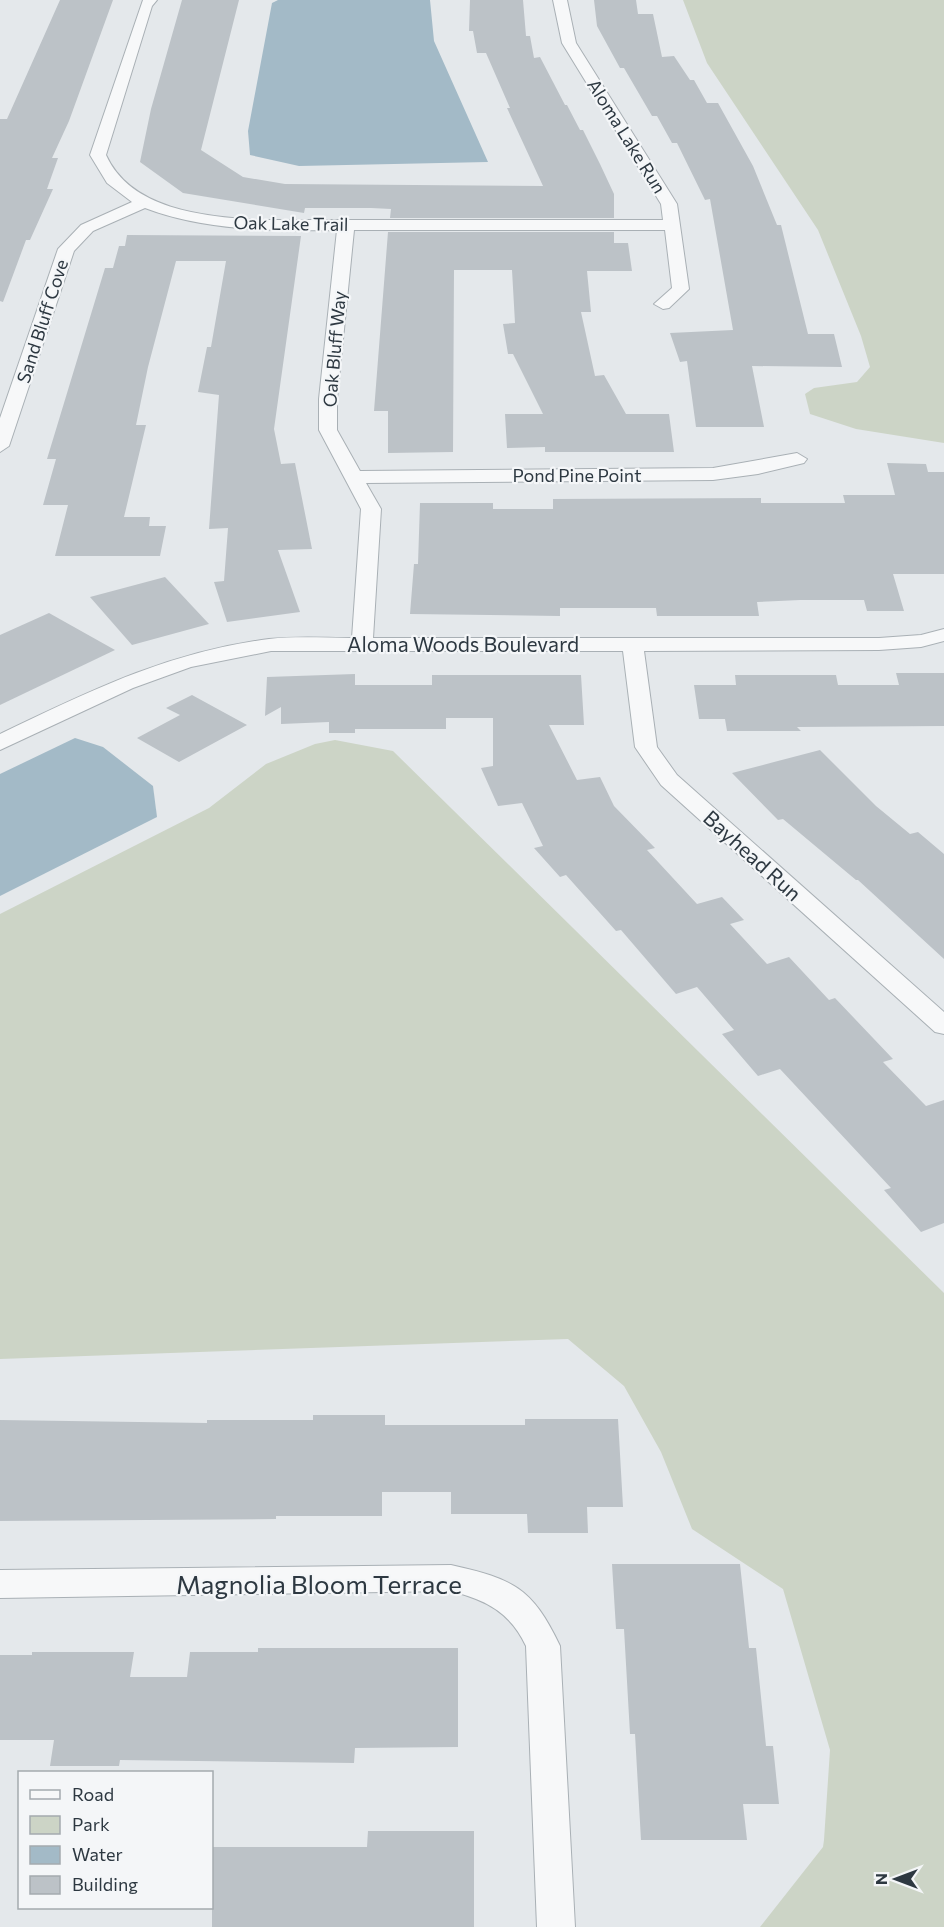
<svg xmlns="http://www.w3.org/2000/svg" width="944" height="1927" viewBox="0 0 944 1927" font-family="Commissioner,sans-serif">
  <style>
    .green { fill: #ccd4c6 }
    .water { fill: #a3bac7 }
    .building { fill: #bcc2c7 }
    .lines { fill: none; stroke-linecap: round; stroke-linejoin: round }
    .minor-casing { stroke: #a9b0b5; stroke-width: 2 }
    .minor { fill: #f7f8f9; fill-rule: evenodd }
    .labels { text-anchor: middle; dominant-baseline: central; stroke-width: 4.5; stroke-linejoin: round; paint-order: stroke }
    .far-street-label { font-size: 18px; fill: #2d3841; stroke: #f4f6f8 }
    .street-label { font-size: 21px; fill: #2d3841; stroke: #f4f6f8 }
    .near-street-label { font-size: 26px; fill: #2d3841; stroke: #f4f6f8 }
  </style>
  <rect width="100%" height="100%" fill="#e4e8eb"/>
  <g class="green">
    <path d="M683,0H944V443L856,429L810,414L805,394L814,388L857,382L870,367L861,336L818,230L707,63Z"/>
    <path d="M335,740L393,751L944,1293V1927H760L823,1847L824,1840L830,1750L783,1589L692,1529L661,1452L624,1386L568,1339L0,1359V914L209,808L266,764L315,744Z"/>
  </g>
  <g class="water">
    <path d="M278,0H430L434,41L488,162L299,166L250,155L248,131L272,3Z"/>
    <path d="M75,738L103,747L153,786L157,817L0,896V774Z"/>
  </g>
  <g class="building">
    <path d="M60,0H113L69,121L52,158H58L47,189H53L30,240H26L3,302L0,301V119H7Z"/>
    <path d="M182,0H239L201,150L243,177L285,184L543,186L507,108H510L486,53H477L473,31H469L470,0H523L526,36H530L534,58L540,57L565,105H567L580,130H583L600,164L614,194V218H390L391,209L371,208H305L304,213L183,193L140,162L151,109Z"/>
    <path d="M594,0H636L638,14H653L662,57L674,56L690,80H694L707,103H718L753,166L777,225H781L808,334H834L842,367L752,366L764,427H696L687,361L680,362L670,333L733,330L710,199L705,200L677,143H672L657,116H652L624,68H620L597,26Z"/>
    <path d="M388,232H614V243H628L632,271H587L591,312H581L595,376L604,375L626,414H669L674,452H545V447L507,448L505,414H543L513,354H508L503,324L515,323L512,270H454L453,452L388,453V411H374Z"/>
    <path d="M127,235L301,236L274,429L281,464L295,463L312,549L278,550L300,612L227,622L214,582L224,581L228,528L209,529L219,395L198,392L207,347H211L226,261H176L148,367L136,425H146L124,517H150L149,526H166L160,556H55L68,505H43L56,459H47L105,268H113L119,246H125Z"/>
    <path d="M887,463L926,464L928,472H944V574H893L904,611H867L864,600H800L757,602L759,616H657L656,608H560V616L410,614L414,564H418L420,503H493V509H553V499L761,498V503H845L843,495H895Z"/>
    <path d="M165,577L209,624L132,645L90,597Z"/>
    <path d="M49,613L115,650L0,705V635Z"/>
    <path d="M896,673H944V726L797,727L801,731H727L725,719H699L694,685H736L735,675H836L838,685H899Z"/>
    <path d="M355,674V685H432V675H581L584,725H549L577,780L600,777L614,806L655,848L647,850L697,904L722,897L744,920L730,924L767,964L789,957L829,1000L835,998L893,1059L883,1062L926,1106L944,1100V1223L921,1232L884,1190L891,1188L780,1069L758,1076L722,1034L734,1030L697,987L676,994L621,930L616,931L566,875L560,877L534,848L543,846L522,803L498,806L481,768L493,766V718H446V729H355V733H329V722L281,724V707L265,716L267,677Z"/>
    <path d="M192,695L247,725L179,762L137,738L180,715L166,708Z"/>
    <path d="M820,750L876,806L910,834L918,832L944,854V959L858,880H856L783,819L778,820L732,773Z"/>
    <path d="M313,1415H385V1425H525V1419H618L623,1507H587L588,1533H528L527,1514H451V1492H382V1516H276V1519L0,1521V1420L207,1423V1420H313Z"/>
    <path d="M612,1564H740L749,1648H756L766,1746H773L779,1804H743L747,1840H641L635,1734H630L624,1629H616Z"/>
    <path d="M258,1648H458V1747L355,1748L354,1763L120,1760L119,1766H50L54,1740H0V1655H32V1652H134L130,1677H187L190,1652H258Z"/>
    <path d="M368,1831H474V1927H212V1847H367Z"/>
  </g>
  <g class="lines">
    <defs>
      <g id="minor">
        <path d="M143,0H157L152,6L106,155C131,210 203,216 257,220H663L661,204L562,43L553,0H567L576,43L677,204L689,289L669,308L663,309L654,304L672,288L665,230H354L337,399V430L360,471L713,468L797,453L807,459L804,463L758,474L713,480L366,483L381,509L373,638H879L921,635L944,629V641L921,647L879,650L644,651L657,747L677,775L944,1012V1034L935,1032L661,785L635,747L623,651H271L191,667L133,688L0,750V734C90,691 168,652 269,639C296,636 325,638 352,638L361,509L319,430V399L337,230C272,231 206,231 145,208L93,231L74,251L9,446L0,452V418L58,249L81,225L132,202L107,183L90,155Z"/>
        <path d="M451,1565C513,1579 532,1587 560,1646L575,1927H537L526,1646C510,1612 486,1600 451,1591L0,1598V1570Z"/>
      </g>
    </defs>
    <use href="#minor" class="minor-casing"/>
    <use href="#minor" class="minor"/>
  </g>
  <g class="labels">
    <g class="far-street-label">
      <text transform="translate(627 136) rotate(58)">Aloma Lake Run</text>
      <text transform="translate(291 223) rotate(1)">Oak Lake Trail</text>
      <text transform="translate(42 321) rotate(-72)">Sand Bluff Cove</text>
      <text transform="translate(334 349) rotate(-85)">Oak Bluff Way</text>
      <text x="577" y="475">Pond Pine Point</text>
    </g>
    <g class="street-label">
      <text x="463" y="643">Aloma Woods Boulevard</text>
      <text transform="translate(753 855) rotate(42)">Bayhead Run</text>
    </g>
    <g class="near-street-label">
      <text x="319" y="1583">Magnolia Bloom Terrace</text>
    </g>
  </g>
  <rect x="18" y="1771" width="195" height="138" fill="#f4f6f8" stroke="#a4aaaf" stroke-width="1.5"/>
  <rect x="30" y="1790" width="30" height="9" fill="#f7f8f9" stroke="#a4aaaf" stroke-width="1.5"/>
  <text x="72" y="1801" font-size="18" fill="#2d3841">Road</text>
  <rect x="30" y="1816" width="30" height="18" fill="#ccd4c6" stroke="#a4aaaf" stroke-width="1.5"/>
  <text x="72" y="1831" font-size="18" fill="#2d3841">Park</text>
  <rect x="30" y="1846" width="30" height="18" fill="#a3bac7" stroke="#a4aaaf" stroke-width="1.5"/>
  <text x="72" y="1861" font-size="18" fill="#2d3841">Water</text>
  <rect x="30" y="1876" width="30" height="18" fill="#bcc2c7" stroke="#a4aaaf" stroke-width="1.5"/>
  <text x="72" y="1891" font-size="18" fill="#2d3841">Building</text>
  <g transform="translate(896 1879) rotate(270)" stroke="#f4f6f8" stroke-width="4.5" paint-order="stroke">
  <path d="M0-4.5L10 22L0 15L-10 22Z" fill="#2d3841"/>
  <text y="-9" font-size="16" font-weight="bold" text-anchor="middle" fill="#2d3841">N</text>
  </g>
</svg>
